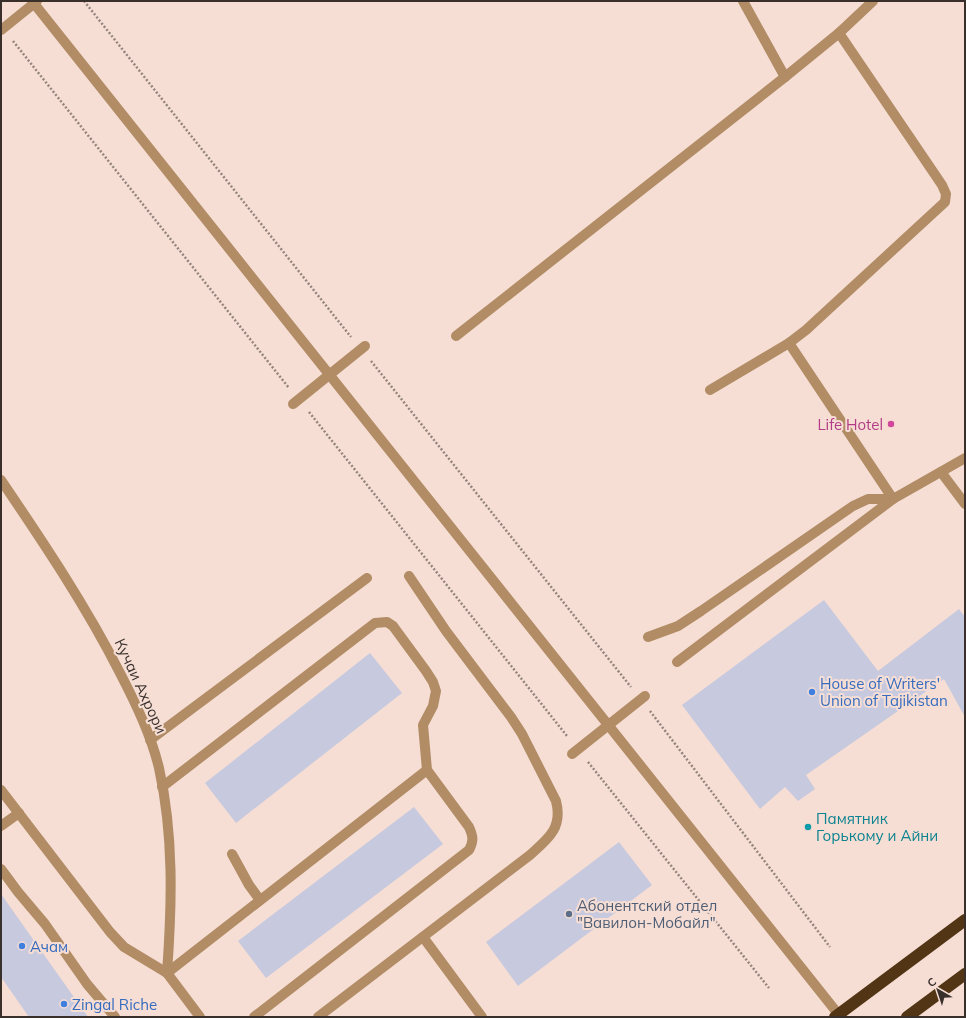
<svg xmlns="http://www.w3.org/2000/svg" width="966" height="1018" viewBox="0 0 966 1018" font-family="Mulish,sans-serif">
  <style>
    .building { fill: #c7c9de }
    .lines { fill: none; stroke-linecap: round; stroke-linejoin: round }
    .path { stroke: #94847d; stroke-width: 2.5; stroke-dasharray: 2 2; stroke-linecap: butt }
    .minor { stroke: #b18c65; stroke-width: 10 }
    .highway { stroke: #513514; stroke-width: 12 }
    .hotel-dot { fill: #d1479c; stroke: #f6ded5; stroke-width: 1.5 }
    .shop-dot { fill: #3f7fe0; stroke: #f6ded5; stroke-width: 1.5 }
    .culture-dot { fill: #0f9aa8; stroke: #f6ded5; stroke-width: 1.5 }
    .service-dot { fill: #5c6f8a; stroke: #f6ded5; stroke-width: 1.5 }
    .labels { text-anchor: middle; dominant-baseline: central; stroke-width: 4; stroke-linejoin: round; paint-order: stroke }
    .hotel-label { font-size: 15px; fill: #b23c85; stroke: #f6ded5; text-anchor: end }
    .shop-label { font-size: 15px; fill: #366cbe; stroke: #f6ded5; text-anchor: start }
    .street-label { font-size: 15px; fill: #39302c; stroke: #f6ded5 }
    .culture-label { font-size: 15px; fill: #0d838f; stroke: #f6ded5; text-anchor: start }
    .service-label { font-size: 15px; fill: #4e5e75; stroke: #f6ded5; text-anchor: start }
  </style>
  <rect width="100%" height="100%" fill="#f6ded5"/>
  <g class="building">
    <path d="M824,600L878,671L959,609L965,617V717L944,679L806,775L815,789L798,801L785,787L760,809L682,705Z"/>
    <path d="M370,653L402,693L236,823L205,783Z"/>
    <path d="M414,807L443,844L266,978L238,941Z"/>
    <path d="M619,842L652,885L518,986L486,942Z"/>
    <path d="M1,894L88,1017H29L1,977Z"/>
  </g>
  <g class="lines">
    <g class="path">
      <path d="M84,1L351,337"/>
      <path d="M13,41L289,388"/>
      <path d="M371,361L631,687"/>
      <path d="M309,412L567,736"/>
      <path d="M650,711L830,947"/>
      <path d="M588,762L769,988"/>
    </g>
    <g class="minor">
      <path d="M32,1L839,1015"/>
      <path d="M743,1L785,77"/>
      <path d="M1,30L37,1"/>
      <path d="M456,336L785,77L839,33L873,1"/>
      <path d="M789,343L893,499L965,458"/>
      <path d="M710,390L789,343L806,330L945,202L946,194L942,185L839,33"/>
      <path d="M293,404L365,346"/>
      <path d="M941,472L965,504"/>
      <path d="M1,480C43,542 86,606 120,673C136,704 151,735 159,768C174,836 172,904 167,973L200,1017"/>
      <path d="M648,637L678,626L701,611L853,506L868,499H893L677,662"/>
      <path d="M150,740L367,578"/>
      <path d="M572,754L645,696"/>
      <path d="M162,787L375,623L387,622L393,626L426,671L433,682L436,691L433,706L423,725L427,770L469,827C473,836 474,841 469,850L254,1017"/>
      <path d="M1,790L110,932L124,947L167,973L427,770"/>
      <path d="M1,826L19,813"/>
      <path d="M232,854L249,885L260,900"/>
      <path d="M1,869L18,892L45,924L87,984L115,1017"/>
      <path d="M423,937L482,1017"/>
      <path d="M318,1017L530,855C548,839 563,828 556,801L522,734L511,717L446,631L409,576"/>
    </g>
    <g class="highway">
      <path d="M835,1017L965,920"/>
      <path d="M907,1017L965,974"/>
    </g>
  </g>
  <circle class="hotel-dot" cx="891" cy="424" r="4"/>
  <g class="shop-dot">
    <circle cx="812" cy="692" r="4"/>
    <circle cx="22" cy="946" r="4"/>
    <circle cx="64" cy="1004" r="4"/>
  </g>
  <circle class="culture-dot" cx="808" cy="827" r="4"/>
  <circle class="service-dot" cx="569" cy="914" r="4"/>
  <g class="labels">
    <g class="hotel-label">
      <text x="883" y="424">Life Hotel</text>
    </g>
    <g class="shop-label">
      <text x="820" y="683">House of Writers'<tspan x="820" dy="17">Union of Tajikistan</tspan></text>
      <text x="30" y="946">Ачам</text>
      <text x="72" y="1004">Zingal Riche</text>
    </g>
    <g class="street-label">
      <text transform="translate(141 686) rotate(65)">Кучаи Ахрори</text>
    </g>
    <g class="culture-label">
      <text x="816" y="818">Памятник<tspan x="816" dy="17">Горькому и Айни</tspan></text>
    </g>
    <g class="service-label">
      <text x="577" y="905">Абонентский отдел<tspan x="577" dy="17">"Вавилон-Мобайл"</tspan></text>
    </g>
  </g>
  <rect width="966" height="1018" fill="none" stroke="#39302c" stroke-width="4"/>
  <g transform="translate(938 990) rotate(321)" stroke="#f6ded5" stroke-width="3" paint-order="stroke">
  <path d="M0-3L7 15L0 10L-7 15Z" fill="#39302c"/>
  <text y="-6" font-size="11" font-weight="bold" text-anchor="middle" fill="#39302c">С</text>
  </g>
</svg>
